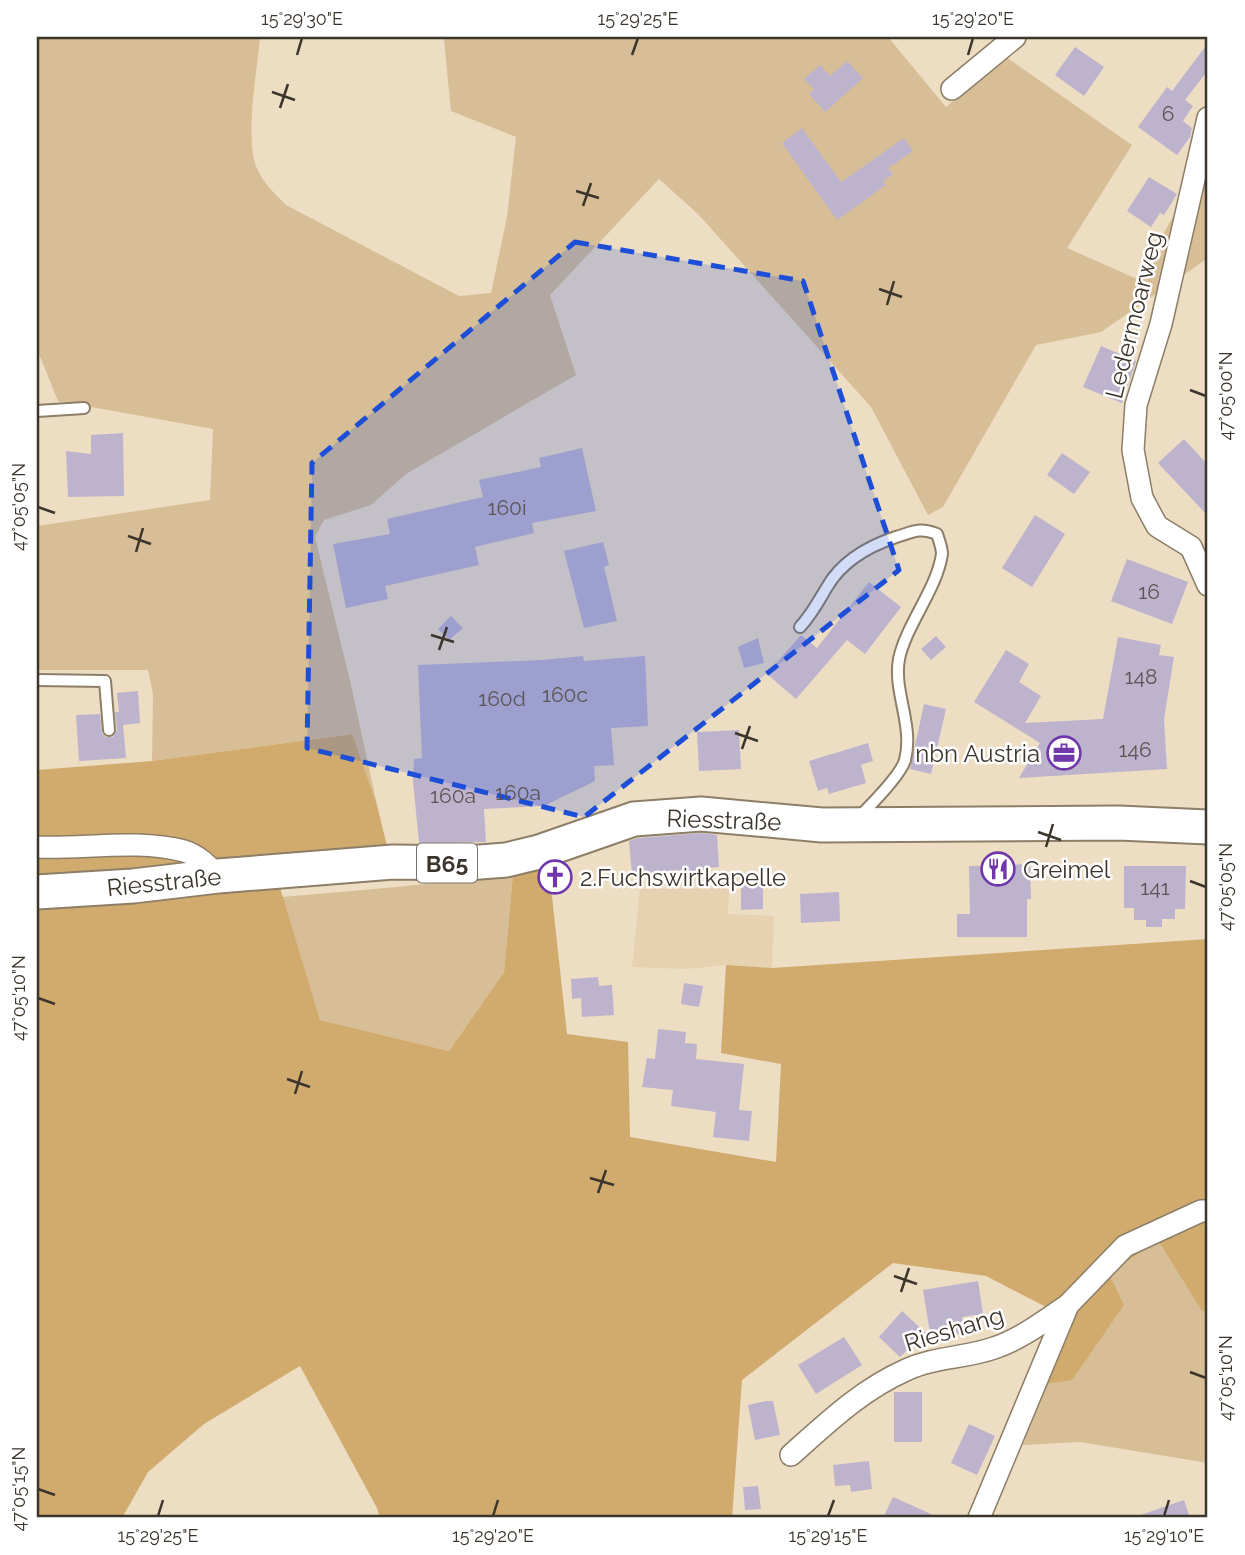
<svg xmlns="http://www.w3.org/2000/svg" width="1245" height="1555" viewBox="0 0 1245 1555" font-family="Raleway,sans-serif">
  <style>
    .built { fill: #e6d1b1 }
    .green { fill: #d8be96 }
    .forest { fill: #d0ab6d }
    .building { fill: #bdb3cd }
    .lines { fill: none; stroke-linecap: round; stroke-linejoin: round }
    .service-casing { stroke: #8c7e67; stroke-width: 14 }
    .minor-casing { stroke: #8c7e67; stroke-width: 24 }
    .primary-casing { stroke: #8c7e67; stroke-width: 37 }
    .service { stroke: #fff; stroke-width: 10 }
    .minor { stroke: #fff; stroke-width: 21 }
    .primary { stroke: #fff; stroke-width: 33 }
    .marked { fill: #1d4ed8; fill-opacity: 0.2; stroke: #1d4ed8; stroke-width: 5; stroke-dasharray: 14 9; stroke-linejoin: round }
    .ticks { fill: none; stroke: #3b352b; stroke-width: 2.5 }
    .labels { text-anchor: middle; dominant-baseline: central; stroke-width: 5; stroke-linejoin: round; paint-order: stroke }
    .number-label { font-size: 21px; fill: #5c5454 }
    .shield { fill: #fff; stroke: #76726b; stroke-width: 2 }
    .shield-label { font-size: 23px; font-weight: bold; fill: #3b352b }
    .street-label { font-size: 24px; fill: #3b352b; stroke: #fff }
    .poi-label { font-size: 24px; fill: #3b352b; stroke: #fff; text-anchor: start }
    .neatline { fill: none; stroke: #3b352b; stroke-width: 2.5 }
    .ticks-label { font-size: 18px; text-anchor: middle; fill: #3b352b }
  </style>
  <rect width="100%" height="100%" fill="#edddc3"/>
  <path class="built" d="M724,888L729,889L728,914L774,916L772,968L726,965L686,969L632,967L640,889Z"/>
  <g class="green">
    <path d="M37,37H260C257,72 245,134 256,166C262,182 274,193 286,205L459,296L491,293L507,217L516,137L451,111L444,40L439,37H888L946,107L1006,57L1132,145L1067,248L1137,279L1206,160H1208V258L1101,332L1036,345L943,507L928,515L871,407L698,214L659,179L550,295L576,375L406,474L371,505L324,520L315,537L351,685L377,805L351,734L152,761L153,694L148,670H37V526L210,500L213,429L58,401L37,349Z"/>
    <path d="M513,874L504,972L449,1051L320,1020L282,897L397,887Z"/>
    <path d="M1159,1240L1202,1310H1208V1463L1080,1442L1023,1445L1045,1384L1108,1274Z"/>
  </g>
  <path class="forest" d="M352,734L377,805L387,846L271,858L320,1020L449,1051L504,972L513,874L549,869L567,1034L628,1042L630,1137L776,1162L781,1064L721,1053L726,965L772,968L1208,939V1310L1202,1311L1158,1240L1109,1274L1124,1305L1072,1380L1045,1384L1062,1315L986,1276L893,1263L742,1380L732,1518H380L377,1508L300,1366L204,1424L148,1472L122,1518H37V770L152,761Z"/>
  <g class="building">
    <path d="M1208,43V70L1185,100L1193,106L1183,121L1192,128L1190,137L1177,155L1138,127L1167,87L1172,91Z"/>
    <path d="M1075,47L1104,67L1084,96L1055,75Z"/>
    <path d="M847,61L863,78L825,112L809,94L814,89L804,79L820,65L830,76Z"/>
    <path d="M802,128L841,182L904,138L913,151L888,168L893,174L883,181L886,185L837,220L782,143Z"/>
    <path d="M1149,177L1177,194L1164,215L1160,213L1151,227L1127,211Z"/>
    <path d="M1101,346L1136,361L1122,403L1083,387Z"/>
    <path d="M123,433L124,496L68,497L66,451L91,454V435Z"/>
    <path d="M1184,439L1208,465V516L1158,463Z"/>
    <path d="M582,448L596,511L532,523L534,533L475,547L479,565L385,586L388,599L346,608L333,544L390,534L387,519L483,497L479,480L541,467L539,458Z"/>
    <path d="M1062,453L1090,472L1074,494L1047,475Z"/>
    <path d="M1035,515L1065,534L1032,587L1002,568Z"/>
    <path d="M603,542L609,565L604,567L617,621L584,628L564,551Z"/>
    <path d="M1127,559L1188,582L1172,624L1111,601Z"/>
    <path d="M869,582L901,607L865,654L847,640L796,699L767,674L801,635L817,648Z"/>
    <path d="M451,616L463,628L449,640L438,629Z"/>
    <path d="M936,636L946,647L931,660L921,649Z"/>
    <path d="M1118,637L1161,645L1159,655L1174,657L1164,719L1167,769L1019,778L1040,743L974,702L1006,650L1029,664L1019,682L1041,696L1025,723L1103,719Z"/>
    <path d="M758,638L764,663L744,668L738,647Z"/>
    <path d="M583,656L584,661L645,656L648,726L611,728L614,765L594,766L595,781L544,806L484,809L486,842L419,843L413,781L414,759L422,758L418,665L543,660Z"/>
    <path d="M138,691L140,723L123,725L126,758L79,761L76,715L100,714L102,734L106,737H113L117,730L115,712H119L117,693Z"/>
    <path d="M924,704L946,709L931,774L910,769Z"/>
    <path d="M739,730L741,769L699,771L697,732Z"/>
    <path d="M868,743L873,761L861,765L866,783L829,794L827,788L818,791L809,761Z"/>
    <path d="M701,833L717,835L719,867L706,868V875L685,876L684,870L632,874L629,841L638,838Z"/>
    <path d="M1030,864L1031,899H1027V937H957V914H970L969,866Z"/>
    <path d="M1124,866H1186L1185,909H1175V919H1162V927H1146V920H1134V908H1124Z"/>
    <path d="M741,885H763V909L741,910Z"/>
    <path d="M839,892L840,921L801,923L800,894Z"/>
    <path d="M598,977L599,986L612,985L614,1015L582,1017L581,998L572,999L571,979Z"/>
    <path d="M684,983L703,986L699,1007L681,1004Z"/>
    <path d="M658,1029L686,1032L685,1043L697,1044L696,1059L744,1064L739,1110L752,1111L749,1141L713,1137L716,1112L671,1106L673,1090L642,1087L647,1058L655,1059Z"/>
    <path d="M978,1281L983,1314L962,1317L964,1333L915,1342L900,1357L879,1337L902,1311L931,1338L923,1290Z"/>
    <path d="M844,1337L862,1365L816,1394L798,1365Z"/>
    <rect x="894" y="1392" width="28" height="50"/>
    <path d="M766,1401H773L780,1435L755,1440L748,1405Z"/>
    <path d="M969,1424L995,1436L977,1475L951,1463Z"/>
    <path d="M869,1461L872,1489L851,1492L850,1485L835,1486L833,1465Z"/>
    <path d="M758,1486L761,1509L745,1510L743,1487Z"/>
    <path d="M893,1497L940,1518H883Z"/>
    <path d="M1184,1500L1190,1518H1138V1516Z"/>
  </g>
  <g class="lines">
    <defs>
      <g id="service">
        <path d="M37,411L84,408"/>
        <path d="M800,627C812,614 818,602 827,587C842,561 869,546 896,537C913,532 919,527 937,534C939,540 942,548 942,554C937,589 906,625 899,659C893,692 914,725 905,760C901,775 870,806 858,818"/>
        <path d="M37,680L105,681L109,730"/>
      </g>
      <g id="minor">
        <path d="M952,89L1015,37"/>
        <path d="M1208,118L1161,324L1136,405L1133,450L1142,498L1157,526L1191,547L1208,585"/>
        <path d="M37,847C84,849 137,839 184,851C198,855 208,866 218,876"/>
        <path d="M791,1455C827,1423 861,1390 906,1370C933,1357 966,1358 994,1348C1021,1339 1044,1321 1068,1305"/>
        <path d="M979,1518L1068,1305L1125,1246L1201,1211H1208"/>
      </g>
      <path id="primary" d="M37,892L133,886L218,876L393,862L467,863L506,860L539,852L634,819L701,814L822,825L1119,823L1208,827"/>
    </defs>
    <use href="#service" class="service-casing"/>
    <use href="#minor" class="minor-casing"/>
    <use href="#primary" class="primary-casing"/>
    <use href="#service" class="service"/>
    <use href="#minor" class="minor"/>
    <use href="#primary" class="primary"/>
  </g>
  <path class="marked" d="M575,242L803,281L899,570L584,817L307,748L312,463Z"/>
  <path class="ticks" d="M297,55L302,38M632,55L638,38M968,55L973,38M272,92L295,100M280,108L288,84M576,191L599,198M583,206L591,183M879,289L902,297M887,305L894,281M1190,390L1206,396M38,507L55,513M128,536L151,544M136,552L143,528M431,635L454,642M439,650L447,627M735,733L758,741M742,749L750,726M1038,832L1061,840M1046,847L1053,824M1190,881L1206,887M38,998L55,1004M287,1079L310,1087M295,1094L302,1071M590,1178L614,1185M598,1193L606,1170M894,1276L917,1284M901,1292L909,1268M1190,1372L1206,1378M38,1489L55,1495M158,1516L163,1500M493,1516L498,1500M828,1516L834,1500M1164,1516L1169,1500"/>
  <defs>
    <symbol id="office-ring" viewBox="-11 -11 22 22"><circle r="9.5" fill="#fff" stroke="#7037ad" stroke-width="1.5"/><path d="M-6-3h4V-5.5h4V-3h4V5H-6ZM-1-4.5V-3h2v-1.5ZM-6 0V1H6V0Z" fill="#7037ad"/></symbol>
    <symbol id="restaurant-ring" viewBox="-11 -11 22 22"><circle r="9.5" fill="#fff" stroke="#7037ad" stroke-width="1.5"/><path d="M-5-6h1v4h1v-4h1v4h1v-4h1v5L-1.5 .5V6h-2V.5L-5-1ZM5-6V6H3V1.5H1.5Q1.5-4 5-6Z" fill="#7037ad"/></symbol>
    <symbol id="church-ring" viewBox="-11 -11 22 22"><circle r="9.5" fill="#fff" stroke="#7037ad" stroke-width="1.5"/><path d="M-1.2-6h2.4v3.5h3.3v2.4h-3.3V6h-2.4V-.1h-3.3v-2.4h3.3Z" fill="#7037ad"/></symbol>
  </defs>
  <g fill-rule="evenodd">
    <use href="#office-ring" x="1045" y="734" width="38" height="38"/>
    <use href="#restaurant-ring" x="979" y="850" width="38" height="38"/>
    <use href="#church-ring" x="536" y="858" width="38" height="38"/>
  </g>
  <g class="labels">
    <g class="number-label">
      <text x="1168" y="113">6</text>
      <text x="507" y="507">160i</text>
      <text x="1149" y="591">16</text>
      <text x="1141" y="676">148</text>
      <text x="565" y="694">160c</text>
      <text x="502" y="698">160d</text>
      <text x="1135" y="749">146</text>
      <text x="518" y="792">160a</text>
      <text x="453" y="795">160a</text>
      <text x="1155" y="887">141</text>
    </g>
    <rect class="shield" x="417" y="843.5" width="60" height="39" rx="5"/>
    <g class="shield-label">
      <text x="447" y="863">B65</text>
    </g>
    <g class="street-label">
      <text transform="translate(1134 315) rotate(-76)">Ledermoarweg</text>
      <text transform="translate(724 820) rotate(2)">Riesstraße</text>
      <text transform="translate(164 882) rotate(-6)">Riesstraße</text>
      <text transform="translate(954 1329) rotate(-17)">Rieshang</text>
    </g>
    <g class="poi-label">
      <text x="1040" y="753" text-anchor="end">nbn Austria</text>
      <text x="1023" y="869">Greimel</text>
      <text x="580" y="877">2.Fuchswirtkapelle</text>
    </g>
  </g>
  <rect width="1245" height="1555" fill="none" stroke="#ffffff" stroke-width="77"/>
  <rect x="38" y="38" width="1168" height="1478" class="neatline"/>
  <g class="ticks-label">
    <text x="302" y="25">15°29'30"E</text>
    <text x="638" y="25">15°29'25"E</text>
    <text x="973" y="25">15°29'20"E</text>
    <text transform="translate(1226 396) rotate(-90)" y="6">47°05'00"N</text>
    <text transform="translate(19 507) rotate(-90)" y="6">47°05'05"N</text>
    <text transform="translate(1226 887) rotate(-90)" y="6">47°05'05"N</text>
    <text transform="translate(19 998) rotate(-90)" y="6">47°05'10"N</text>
    <text transform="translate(1226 1378) rotate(-90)" y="6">47°05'10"N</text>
    <text transform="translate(19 1489) rotate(-90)" y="6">47°05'15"N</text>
    <text x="158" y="1542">15°29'25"E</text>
    <text x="493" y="1542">15°29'20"E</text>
    <text x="828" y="1542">15°29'15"E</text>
    <text x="1164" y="1542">15°29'10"E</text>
  </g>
</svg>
